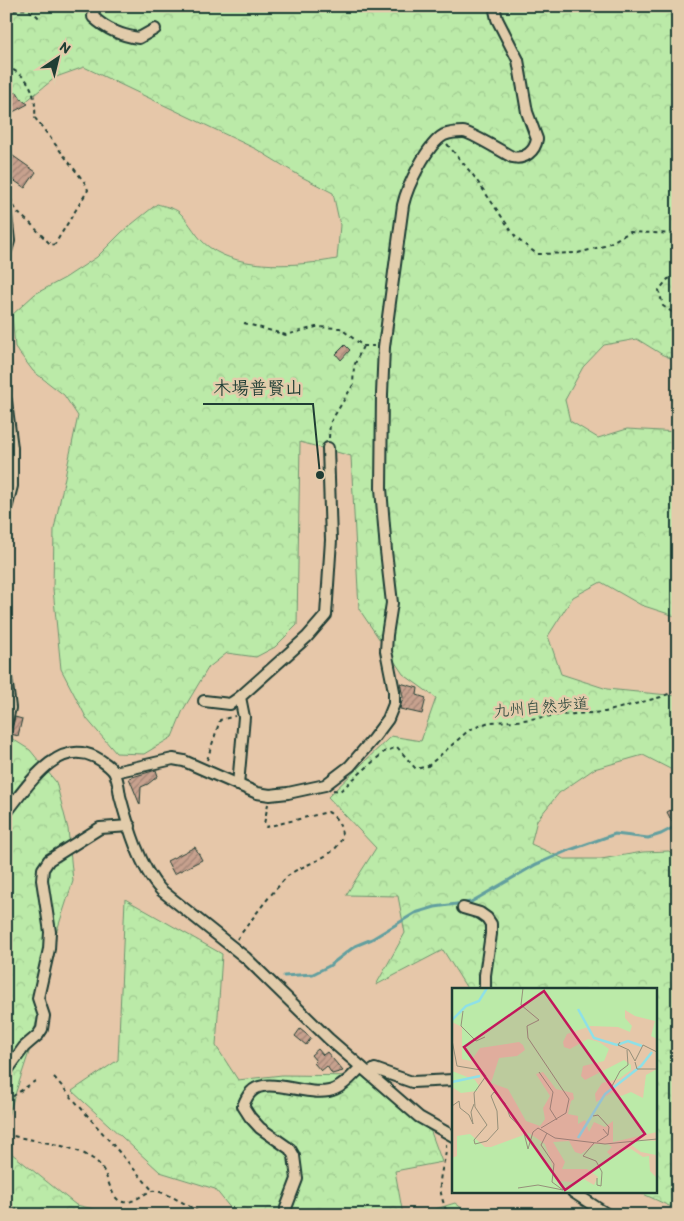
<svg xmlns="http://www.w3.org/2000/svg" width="684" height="1221" viewBox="0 0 684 1221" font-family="Itim,'Klee One',sans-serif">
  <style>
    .forest { fill: url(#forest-crowns); stroke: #6d946e }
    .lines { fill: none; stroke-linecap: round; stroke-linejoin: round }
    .stream { stroke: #629f9f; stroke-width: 3 }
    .building { fill: url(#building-hatch); stroke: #1f3d34 }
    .minor-casing { stroke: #1f3d34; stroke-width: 14 }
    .path { stroke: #1f3d34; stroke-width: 2; stroke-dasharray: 4 4; stroke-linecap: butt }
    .minor { stroke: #e2ccab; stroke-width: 10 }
    .labels { text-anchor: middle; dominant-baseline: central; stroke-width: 5; stroke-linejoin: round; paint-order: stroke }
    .street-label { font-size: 16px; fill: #1f3d34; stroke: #e2ccab }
    .inset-river { fill: none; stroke: #8fe0e6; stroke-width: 2.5 }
    .inset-road { fill: none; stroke: #96907a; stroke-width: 1 }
    .view { fill: #c2185b; fill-opacity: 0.15; stroke: #c2185b; stroke-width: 2.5 }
    .inset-edge { fill: none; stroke: #1f3d34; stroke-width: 2.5 }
    .leader { fill: none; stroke: #1f3d34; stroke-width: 2 }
    .callout-dot { fill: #1f3d34; stroke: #e2ccab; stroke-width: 2 }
    .callout-label { font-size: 18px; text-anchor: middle; font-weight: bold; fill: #1f3d34; stroke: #e2ccab; stroke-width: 5; stroke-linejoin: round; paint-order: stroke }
  </style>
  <defs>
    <pattern id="forest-crowns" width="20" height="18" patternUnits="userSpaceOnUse" patternTransform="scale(1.25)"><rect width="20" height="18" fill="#bbeaa8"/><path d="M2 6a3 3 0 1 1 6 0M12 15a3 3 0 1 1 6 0" fill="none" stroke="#a0ca91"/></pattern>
    <pattern id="building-hatch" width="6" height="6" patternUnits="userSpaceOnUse" patternTransform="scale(1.25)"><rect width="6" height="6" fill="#c7a18e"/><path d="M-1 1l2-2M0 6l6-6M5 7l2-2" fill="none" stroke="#a18475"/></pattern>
  </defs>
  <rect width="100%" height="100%" fill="#e6c7a9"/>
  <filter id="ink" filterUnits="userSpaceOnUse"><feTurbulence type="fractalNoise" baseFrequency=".02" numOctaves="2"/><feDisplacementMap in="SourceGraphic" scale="10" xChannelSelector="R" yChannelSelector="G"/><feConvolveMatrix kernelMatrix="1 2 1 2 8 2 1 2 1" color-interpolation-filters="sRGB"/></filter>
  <g filter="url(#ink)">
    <g class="forest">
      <path d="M6,6H678V361L663,355L637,339L604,345L583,367L565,400L570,421L598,438L627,429L678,432V617L641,605L601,582L573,597L548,636L561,674L607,689L678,696V773L643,755L594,769L559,793L537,820L531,844L564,859H601L643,852L669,851L678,860V1210L639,1192H655V990H468L443,950L376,985L405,933L398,896L346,895L376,848L328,797L391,736L421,741L436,698L403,674L359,609L351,456L300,442L297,625L275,647L256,657L227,653L208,668L183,710L172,737L144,754L116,753L87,719L61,669L53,589L54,529L78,416L64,395L33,371L15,347L12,315L35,294L65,278L97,257L122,232L157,204C164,206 174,208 179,212C190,222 197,239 209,247C242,271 299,266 337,259L340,225L333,193L300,176L256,149L84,67L56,77L19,107H6Z"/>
      <path d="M6,735L30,750L56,782L68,829L73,881L53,943L31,1046L6,1122Z"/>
      <path d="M125,899L222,954L216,1046L238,1080L282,1075L362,1076L431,1132L442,1162L395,1171L403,1215H236L215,1189L160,1172L72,1091L118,1060Z"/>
      <path d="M6,1149L76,1205L120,1215H6Z"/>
      <path d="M455,1203L471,1215H416Z"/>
    </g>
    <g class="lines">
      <path class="stream" d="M284,976L313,974L329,966L355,946L372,939L415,913L435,907L471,902L535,865L567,851L615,834L648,838L661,834L678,825"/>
    </g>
    <g class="building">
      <path d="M6,85L12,94L17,92L22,100L28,104L13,112L11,108L6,111Z"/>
      <path d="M6,151L36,172L25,188L6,175Z"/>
      <path d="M345,345L350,350L341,360L336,354Z"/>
      <path d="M400,683L418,688L417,695L426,698L422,714L400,709L403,697Z"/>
      <path d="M15,717L22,719L18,736L11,734Z"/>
      <path d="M156,770L158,776L148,784L141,787L140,805L129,778Z"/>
      <path d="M678,806V818L672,822L667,812Z"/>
      <path d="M195,847L202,860L174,874L167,861Z"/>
      <path d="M300,1029L311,1038L306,1045L295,1036Z"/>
      <path d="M318,1049L323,1055L327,1052L343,1071L332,1074L327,1066L321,1071L314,1063L316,1061L311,1055Z"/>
    </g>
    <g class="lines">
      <defs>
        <g id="minor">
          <path d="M94,6L93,17C106,29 122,36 139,38L155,29"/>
          <path d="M6,215L9,241L6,251"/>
          <path d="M6,401L12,448V486L6,509"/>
          <path d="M6,677L10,708L6,724"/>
          <path d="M204,701L230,704L240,697"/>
          <path d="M115,772L173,759L184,761L257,793L270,795L288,793L325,785L350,766L373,739L388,719L394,704V691L386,651L387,635L392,603L386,551L381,488L382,394L384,347L403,205C407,187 427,144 444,135C449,133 458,132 463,132C470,132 503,152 512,157C525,160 535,151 537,139L527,112L518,60L497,19L494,6"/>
          <path d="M238,785L244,717L240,697L307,637L326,615L331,540L328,448"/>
          <path d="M6,813C27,787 56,738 95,757C101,760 113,768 115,774C118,780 119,789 120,796C128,826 140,868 161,890L246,958L329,1039L419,1117L453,1136"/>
          <path d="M463,908L480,913L487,918L491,924V934L485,975V990"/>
          <path d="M6,1072L24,1047L38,1035L42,1029L44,1016L38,998L49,949L50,932L42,880L43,869L49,860L100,828L130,826"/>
          <path d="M369,1073L375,1069L412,1082L453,1080"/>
          <path d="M573,1192L608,1215"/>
          <path d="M286,1215V1208L297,1179L294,1156L290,1149L260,1128L250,1117L243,1106C245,1101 247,1096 251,1092C267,1074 312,1100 335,1089C345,1085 353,1075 361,1067"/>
        </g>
      </defs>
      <use href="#minor" class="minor-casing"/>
      <g class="path">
        <path d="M6,14C23,7 29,7 41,20"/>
        <path d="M6,66C12,69 19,73 23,77C34,87 36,104 35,118L85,183L88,190L55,244L51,245L31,224L17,212L6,189"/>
        <path d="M447,144L473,175L517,239L537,254L578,253L604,246L630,232L678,234"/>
        <path d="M678,277L668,279L659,290L663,306L678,316"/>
        <path d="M244,323L286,335L316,327L340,328L363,346H374"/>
        <path d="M329,438L330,423L353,385L354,366L363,346"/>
        <path d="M207,760L220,720L235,716"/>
        <path d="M333,790L340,791L384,752L397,747L416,769L428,766L469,730L489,722L517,721L558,715L605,712L661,697L678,690"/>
        <path d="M237,939C250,922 262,905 276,889C280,885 284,879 289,875C303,863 352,854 340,826C338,821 334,815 328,812L266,827L264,824L268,804"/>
        <path d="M54,1077L153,1191"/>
        <path d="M6,1101L38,1079"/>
        <path d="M6,1134C33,1142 81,1144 100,1165C108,1174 110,1196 120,1201C131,1206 142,1194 152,1191C163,1189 193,1209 204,1215"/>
        <path d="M446,1144C447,1158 440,1170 440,1184C440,1194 444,1205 448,1215"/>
        <path d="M6,1206L37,1215"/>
      </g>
      <use href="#minor" class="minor"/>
    </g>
  </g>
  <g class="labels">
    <g class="street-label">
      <text transform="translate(541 707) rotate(-5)">九州自然歩道</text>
    </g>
  </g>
  <g transform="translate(452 988)">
    <rect width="205" height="205" fill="#e6c7a9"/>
    <path d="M0,0H205V51L199,48L203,33L183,28L173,22V30L180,38L178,44L166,39L139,38L115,46L111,54L112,59L118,61L136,51L147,54L157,61L152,73L131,78L129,88L133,92L172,72L179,77V82L167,91L150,95L143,106L144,114L161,104L169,108L179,104L191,110L194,87L205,81V144L161,154V133L153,139L142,134L137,144L133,132L126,136V128L116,126L119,113L122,111L121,105L104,101L91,84L84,86L98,108L91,120L93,131L88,138L74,133L56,101L39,95L47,70L65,68L73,62L71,57L67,54L28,60L19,73L10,71V39L0,34ZM0,83L23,92L27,98L25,103L9,105L0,99ZM77,145L93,156L106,193L120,194L130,190L142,197L146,189L135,181H110L113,174L101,154L117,153L123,164L129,166L143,156H156L160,159L155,164L160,169L165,163L179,161L191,169L197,168L198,183L205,190V205H0V170L5,168V148L18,146L33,159H39ZM186,152L205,153L204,167L189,164L178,156Z" fill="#bbeaa8"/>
    <path class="inset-river" d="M126,21L142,50L165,57L176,53L190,58M0,32L14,18L27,13L35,0M0,94L28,88M126,150L153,106L189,78L200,64"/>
    <path class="inset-road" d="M71,0L69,17L87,32L75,38L76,50L117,111L114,125L89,140M11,23L9,38L24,53L33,49M0,52L5,78L29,82L34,88L22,105L23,119L35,137L22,152L23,156L35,153L46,141L45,123L39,108L42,104L53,115L58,129L71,141L76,161L81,144L86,140L103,150L153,156L205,151M168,54L166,57L177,62L183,73L191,57L205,64M183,74L185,81H205M87,84L101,104L98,121L105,132M160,98L168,83L176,77L175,62M0,118L7,113L8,120L17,127L21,136L19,124L22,116M141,128L146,127L157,139L156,147M145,154L156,147L151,141M142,155L131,168L144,173L150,184L149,198L145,197V190M66,200L86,197L111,202L100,194L102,176L89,157L95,145"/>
    <path class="view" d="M92,3L193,146L113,202L12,59Z"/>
    <rect width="205" height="205" class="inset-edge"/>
  </g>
  <path class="leader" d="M320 475L313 404H203"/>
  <circle class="callout-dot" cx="320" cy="475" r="5"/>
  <g class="callout-label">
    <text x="258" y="394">木場普賢山</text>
  </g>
  <rect width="684" height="1221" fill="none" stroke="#e2ccab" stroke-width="25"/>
  <rect x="12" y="12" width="659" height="1196" fill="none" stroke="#1f3d34" stroke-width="2" filter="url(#ink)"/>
  <g transform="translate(58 58) rotate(35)" stroke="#e2ccab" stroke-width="4" paint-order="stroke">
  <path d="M0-4L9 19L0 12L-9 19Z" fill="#1f3d34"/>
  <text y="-8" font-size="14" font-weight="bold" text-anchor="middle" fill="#1f3d34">N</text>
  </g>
</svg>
